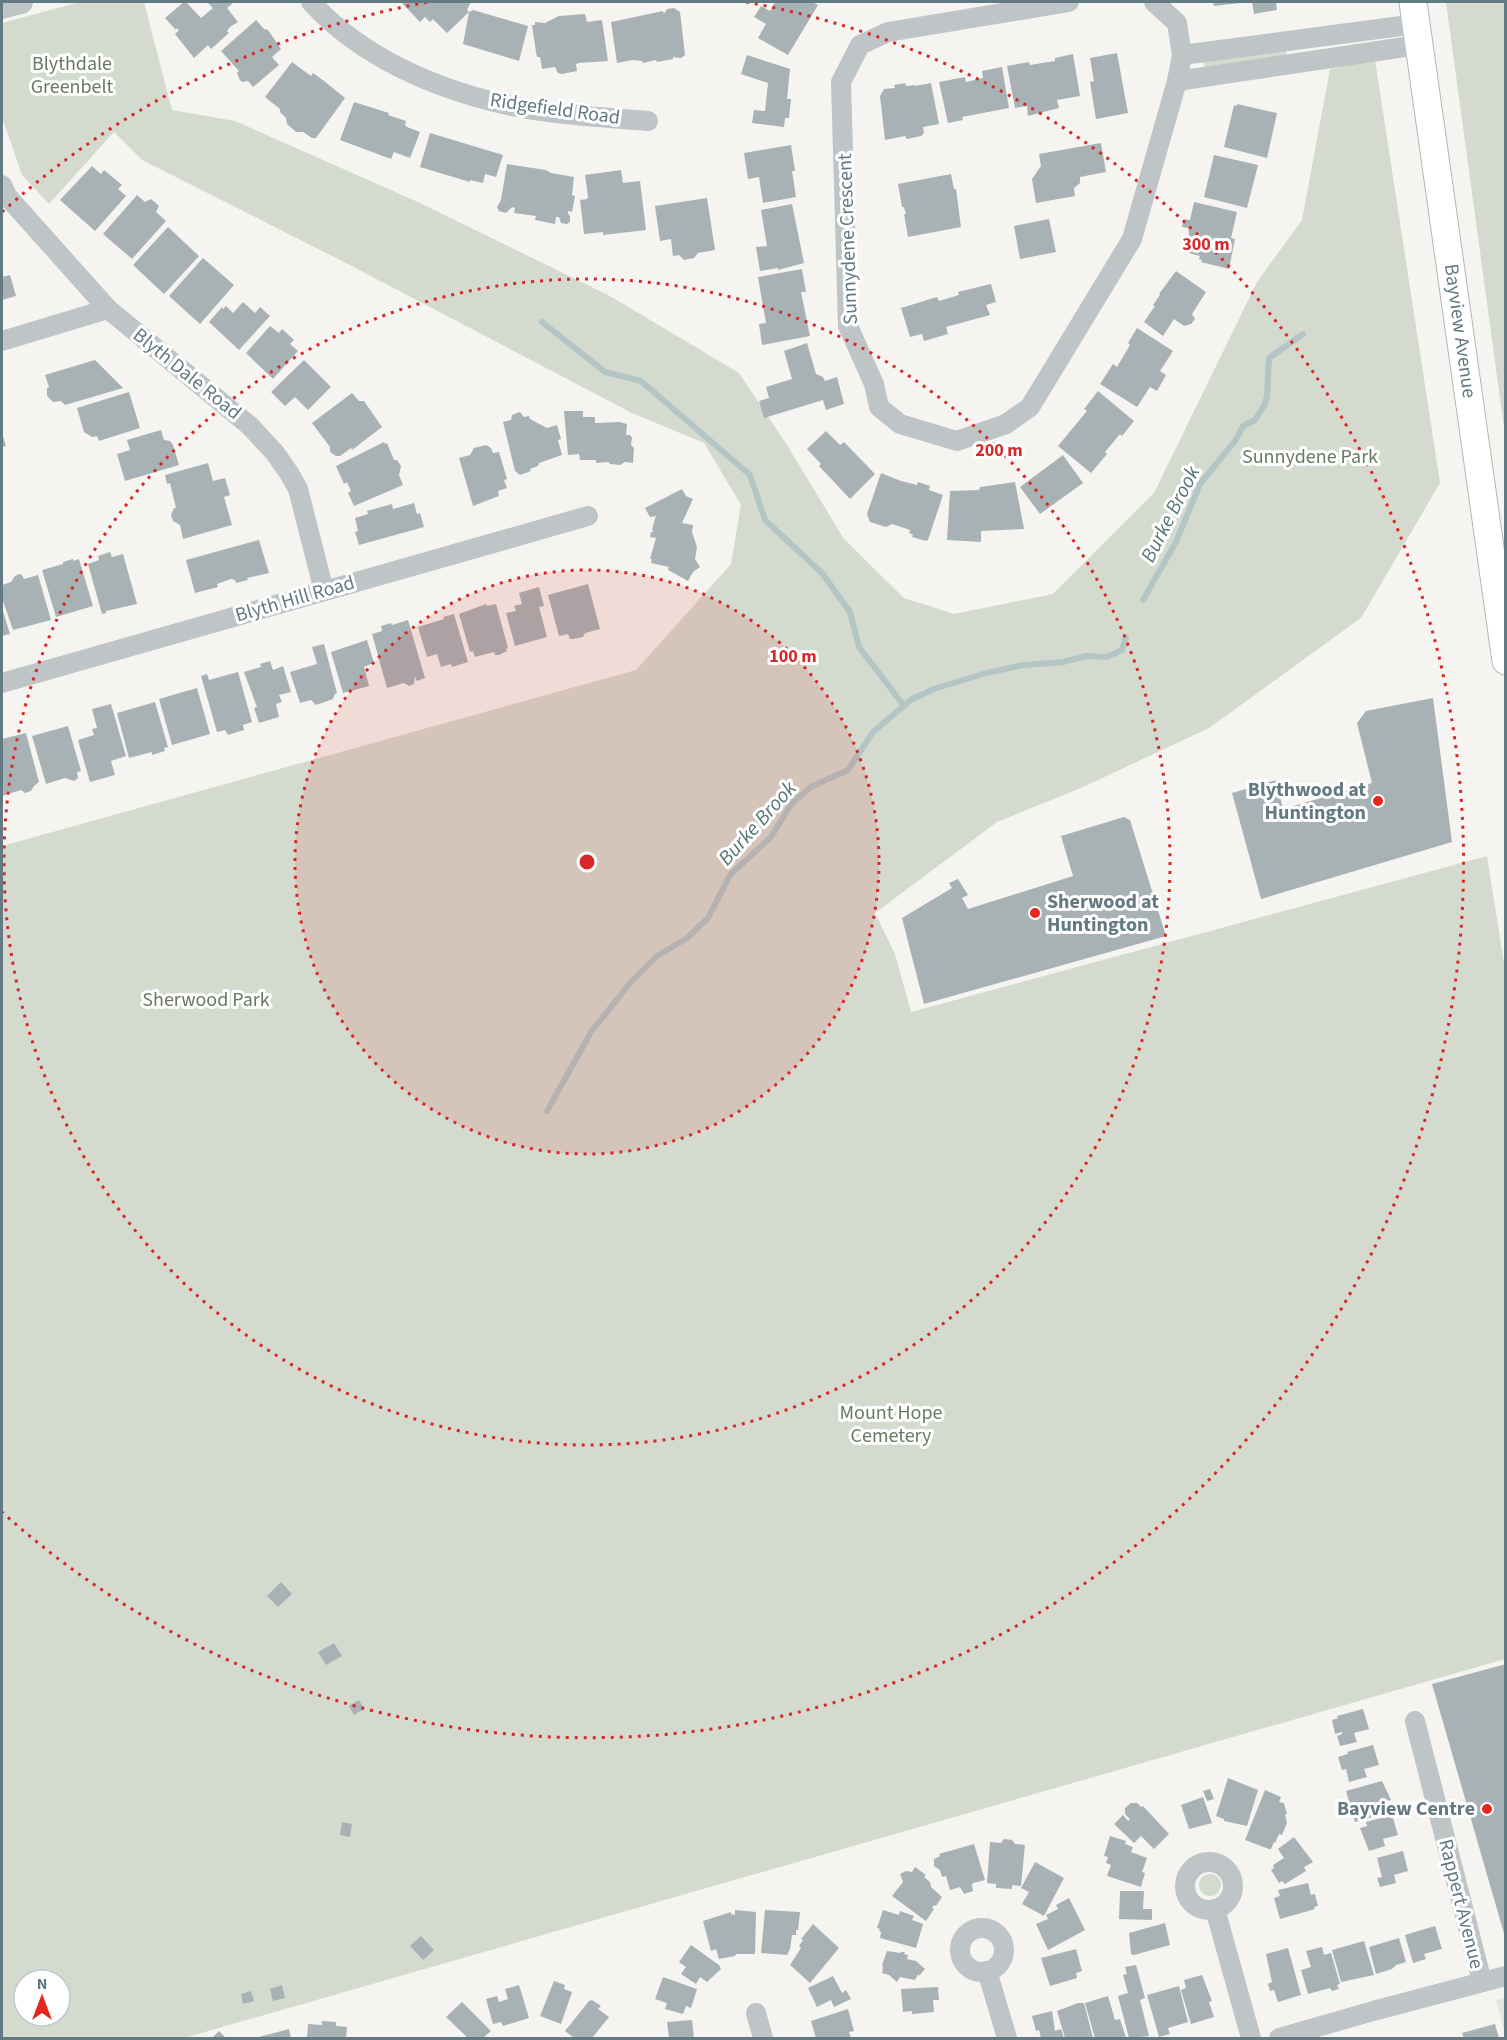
<svg xmlns="http://www.w3.org/2000/svg" width="1507" height="2040" viewBox="0 0 1507 2040" font-family="'Source Sans 3',sans-serif">
  <style>
    .built { fill: #e5e5e4 }
    .green { fill: #d5dacf; fill-rule: evenodd }
    .lines { fill: none; stroke-linecap: round; stroke-linejoin: round }
    .stream { stroke: #b3c5c5; stroke-width: 6 }
    .building { fill: #a8b2b5 }
    .secondary-casing { stroke: #afb7b9; stroke-width: 29 }
    .minor { stroke: #bfc4c6; stroke-width: 20 }
    .tertiary { stroke: #bfc4c6; stroke-width: 24 }
    .secondary { stroke: #fff; stroke-width: 27 }
    .ring { fill: none; stroke: #d62828; stroke-width: 3; stroke-dasharray: 3 6 }
    .poi-dot { fill: #e7261e; stroke: #fff; stroke-width: 2 }
    .labels { text-anchor: middle; dominant-baseline: central; stroke-width: 6; stroke-linejoin: round; paint-order: stroke }
    .park-label { font-size: 20px; fill: #6b7962; stroke: #fff }
    .street-label { font-size: 20px; fill: #637a82; stroke: #fff }
    .poi-label { font-size: 20px; font-weight: bold; fill: #637a82; stroke: #fff; text-anchor: end }
    .water-label { font-size: 21px; font-style: italic; fill: #597678; stroke: #fff }
    .centre { fill: #d62828; stroke: #fff; stroke-width: 3 }
    .ring-label { font-size: 18px; text-anchor: middle; font-weight: bold; fill: #d62828; stroke: #fff; stroke-width: 6; stroke-linejoin: round; paint-order: stroke }
  </style>
  <rect width="100%" height="100%" fill="#f5f4f0"/>
  <path class="built" d="M1505,1998H1506L1505,2035L1496,2000Z"/>
  <g class="green">
    <path d="M80,2H144L172,110L235,121L418,202L610,296L739,373L787,445L844,539L904,598L954,614L1053,594L1154,493L1257,282L1302,220L1330,69L1375,60L1440,483L1361,618L1209,728L1081,788L997,822L875,913L895,954L911,1012L1487,856L1506,976L1505,1659L184,2038H2V846L636,670L731,564L741,505L704,443L632,413L344,262L142,160L114,132L49,204L22,175L2,117V23ZM24,1980H60V2016H24Z"/>
    <path d="M1446,2H1505V435Z"/>
    <path d="M1286,50L1287,58L1205,70L1204,62Z"/>
    <circle cx="1210" cy="1885" r="11"/>
  </g>
  <g class="lines">
    <g class="stream">
      <path d="M542,322L605,372L641,381L750,475L765,520L822,573L850,612L859,647L904,706"/>
      <path d="M1143,600L1176,542L1200,484L1235,441L1243,426L1255,420L1264,406L1267,397L1269,358L1303,334"/>
      <path d="M547,1111L591,1032L631,982L657,956L687,938L708,918L730,875L771,837L792,803L811,787L848,770L873,732L912,699L934,689L986,673L1024,665L1063,662L1086,656L1107,657L1122,650L1126,637"/>
    </g>
  </g>
  <g class="building">
    <path d="M184,2H186L201,18L213,8L207,2H232L233,3L227,8L238,22L230,27L227,31L229,33L211,49L208,45L194,58L175,34L179,30L177,28L176,30L165,18Z"/>
    <path d="M403,2H471L467,10L469,12L447,33L433,19L430,22L425,17L420,22L402,3Z"/>
    <path d="M775,2H812L818,5L788,55L758,38L766,24L754,17L761,6L770,11Z"/>
    <path d="M1213,2H1240V3L1214,6Z"/>
    <path d="M1252,2H1276L1277,10L1254,14Z"/>
    <path d="M674,8L680,12L685,55L681,58L673,57V59L657,62L656,60L643,63L642,61L632,60L617,63L611,22L663,11L664,14L667,9Z"/>
    <path d="M473,10L528,26L519,61L463,44L469,12Z"/>
    <path d="M585,14L587,22L602,20L608,61L579,63L576,64L577,71L562,74L558,73L555,67L542,69L540,57H537L536,52L532,25H535V22L545,23L559,16Z"/>
    <path d="M256,20L264,29L268,30L281,49L272,57L279,65L253,87L248,81L242,82L240,80L237,73L239,71L221,51Z"/>
    <path d="M1117,53L1128,113L1096,119L1090,82L1094,81L1090,58Z"/>
    <path d="M1073,54L1080,96L1057,100L1059,108L1028,116L1027,106L1015,108L1007,66L1029,62L1030,65L1055,61V58Z"/>
    <path d="M747,55L790,69L787,99H791L789,118H785L784,127L752,123L754,110L765,111L768,83L741,74Z"/>
    <path d="M292,62L311,76L313,73L324,81L345,98L316,138H312L303,132H296L287,124L286,118L280,112V109L265,97Z"/>
    <path d="M1002,67L1009,108L962,117L963,120L948,123L939,82L965,77L966,82L983,78L982,71Z"/>
    <path d="M905,83L906,86L915,85V86L931,83L939,124L923,127L924,133L921,136L907,139L905,136L885,140L880,96L884,89L895,88L894,85Z"/>
    <path d="M354,102L389,113L388,115L406,121L405,125L407,127L420,132L410,158L394,152L391,159L340,140Z"/>
    <path d="M1237,104L1277,113L1267,158L1224,147L1234,105L1237,106Z"/>
    <path d="M430,133L503,155L496,177L485,174L483,183L470,180V182L420,167Z"/>
    <path d="M1101,143L1106,172L1080,177V183L1074,188L1075,196L1036,203L1032,179L1041,166L1039,154Z"/>
    <path d="M791,145L795,171H792L796,197L763,203L759,177L748,179L744,153Z"/>
    <path d="M1214,155L1258,165L1247,208L1204,197Z"/>
    <path d="M507,164L546,170L551,173L574,177L572,195L575,196L572,212L568,211V213L570,216V222L567,224L561,223L559,217H556L555,224L535,220L536,216L514,213L515,208L512,207L506,213L499,211L497,207L501,200Z"/>
    <path d="M92,166L101,174L104,170L122,185L118,189L126,196L95,231L60,200Z"/>
    <path d="M621,170L623,183L640,181L646,230L603,235V232L584,234L580,200L587,199L588,197L585,175Z"/>
    <path d="M951,174L954,189H956L961,227L908,237L904,214H906L904,207H902L898,184Z"/>
    <path d="M137,195L145,202L151,199L159,206L156,212L166,221L132,259L103,234Z"/>
    <path d="M707,198L715,250L698,253L694,258L684,260L679,255L673,256L671,239L660,241L655,206Z"/>
    <path d="M1194,202L1237,212L1231,238L1235,239L1229,269L1201,262L1202,260L1199,259L1200,256L1185,252L1189,233L1188,228L1182,227L1184,219L1190,220Z"/>
    <path d="M792,204L804,263L778,270V268L760,271L756,247L767,246L761,210Z"/>
    <path d="M1049,219L1056,252L1020,259L1014,226Z"/>
    <path d="M168,227L199,256L164,294L133,265Z"/>
    <path d="M203,258L234,285L200,324L169,296Z"/>
    <path d="M802,269L806,292H801L810,336L762,345L759,324L766,323L758,277Z"/>
    <path d="M1176,271L1206,292L1192,314L1195,319L1191,324L1184,326L1174,319L1163,336L1144,322L1155,306L1153,305L1160,295L1159,294Z"/>
    <path d="M10,275L16,296L2,300V277Z"/>
    <path d="M991,284L996,302L986,305L990,315L946,327L948,334L924,341L922,334L910,337L901,308L937,297L939,301L959,295L958,292Z"/>
    <path d="M243,302L255,313L260,307L270,316L239,350L209,322L222,307L223,309L226,306L233,313Z"/>
    <path d="M270,326L279,333L282,329L294,340L290,344L298,351L273,379L246,353Z"/>
    <path d="M1137,328L1173,351L1160,371L1166,375L1157,391L1150,387L1137,407L1100,384L1113,364L1117,367L1130,345L1128,343Z"/>
    <path d="M807,343L816,374L823,377L825,381L837,377L844,404L826,410L823,400L764,418L759,401L769,398L766,387L792,379L784,351Z"/>
    <path d="M95,360L123,388L65,405L61,401L53,402L47,396V388L49,387L45,375Z"/>
    <path d="M304,360L331,387L308,410L295,397L285,406L271,392Z"/>
    <path d="M1098,391L1134,421L1122,436L1120,434L1105,452L1107,454L1091,473L1058,446L1087,411L1084,409Z"/>
    <path d="M129,392L140,428L99,441L97,436L92,437L84,432L77,408Z"/>
    <path d="M352,393L359,401H364L382,427L352,450L351,448L340,456H336L330,452V447L312,423Z"/>
    <path d="M564,411H583V417H595V423L619,422L627,424L626,435H630L632,438L631,445L634,448L633,463L625,462L620,465L610,464L608,462L596,463V460H580L579,454L568,455Z"/>
    <path d="M520,412L524,417L529,416L530,419L547,428L557,425L561,439L558,440L562,455L539,463L538,466L530,469L531,471L520,475L515,471L503,422L511,420L512,415Z"/>
    <path d="M161,430L164,440L170,441L173,445L179,465L125,481L117,454L130,450L127,440Z"/>
    <path d="M826,431L840,445L844,442L875,474L850,499L819,466L821,464L807,449Z"/>
    <path d="M2,433L6,446L2,447Z"/>
    <path d="M384,442L385,444L387,443L394,460H397L401,466L399,475L403,485L354,506L348,493L351,491L347,482L344,484L336,466Z"/>
    <path d="M486,445L491,448L493,453L499,452L507,479L504,480L507,488L498,491L499,496L473,506L459,458L470,455L474,448Z"/>
    <path d="M1063,455L1083,483L1040,514L1020,487Z"/>
    <path d="M208,463L213,481L225,478L230,495L224,497L232,525L183,539L180,525L173,521L171,515L174,508H176L170,483L167,484L165,475Z"/>
    <path d="M881,473L901,481L917,485L918,482L930,486L929,490L943,495L928,540L926,541L912,537L913,535L909,533L910,530L892,524L886,527L870,522L867,514Z"/>
    <path d="M1015,482L1024,529L981,531V542L947,540L950,491L979,490L980,487Z"/>
    <path d="M682,489L686,496L693,499L682,523L693,525L692,532L697,547L695,559L700,567L693,572L688,581L668,570L669,567L651,563L652,559H650L656,538L650,537L651,532H654L652,530L655,518L657,516L650,517L645,508Z"/>
    <path d="M414,503L417,514L420,513L424,527L359,545L355,532L358,531L355,518L368,514L367,511L392,504L393,509Z"/>
    <path d="M259,540L269,573L247,578L248,580L236,583L235,580L231,579L217,584L218,587L195,593L186,560Z"/>
    <path d="M110,552L112,557L123,554L137,604L106,611V613L102,614L88,564L99,560L98,556Z"/>
    <path d="M73,559V561L79,559L93,606L56,617L42,570L63,564V562Z"/>
    <path d="M19,574L22,575L24,579L38,575L51,620L13,630L2,598V585L11,582L15,576Z"/>
    <path d="M588,584L600,629L585,633L583,637L573,639H570L568,634L559,636L548,595Z"/>
    <path d="M539,587L544,606L539,607L547,637L515,646L506,613L516,611L514,606L522,604L519,593Z"/>
    <path d="M486,604L487,606L496,604L508,648L506,649L507,651L499,655H495L494,652L475,657L473,651L470,652L459,614Z"/>
    <path d="M2,608L10,634L2,636Z"/>
    <path d="M454,614L468,662L452,667L451,664L441,667L437,654L427,657L418,627L444,619L443,617Z"/>
    <path d="M408,620L425,678L417,681L415,677L414,684L409,686L404,683L387,688L372,634L382,631L381,626L391,623L392,625Z"/>
    <path d="M367,640L374,663L364,667L369,686L343,693L331,652Z"/>
    <path d="M324,644L337,693L335,694L333,699L316,705L311,700L300,703L290,672L317,664L312,647Z"/>
    <path d="M270,661L273,670L283,666L291,692L279,695L282,702L276,704L279,717L259,723L254,708L257,707L244,672L261,667L260,664Z"/>
    <path d="M238,672L252,722L243,725L244,730L228,735L225,730L217,732L201,676L207,674L209,680Z"/>
    <path d="M197,688L210,734L172,745L159,699Z"/>
    <path d="M1433,698L1452,842L1261,899L1232,793L1276,780L1283,809L1372,783L1357,723L1366,711Z"/>
    <path d="M155,702L168,747L164,748L165,751L152,755V752L129,758L117,713Z"/>
    <path d="M111,704L126,756L111,761L115,775L90,782L78,740L94,735L92,729L97,728L92,709Z"/>
    <path d="M68,726L81,771L77,772L78,778L74,781L65,778L46,784L32,736Z"/>
    <path d="M26,733L39,782L34,786L31,791L25,793L21,790L2,796V739Z"/>
    <path d="M1124,817L1130,820L1166,936L924,1004L902,918L952,888L949,883L958,879L968,895L962,898L968,909L1073,876L1061,836Z"/>
    <path d="M281,1582L292,1594L278,1607L267,1596Z"/>
    <path d="M334,1643L342,1656L326,1665L318,1652Z"/>
    <path d="M1506,1664V1937H1505L1432,1684Z"/>
    <path d="M359,1700L364,1709L354,1715L349,1706Z"/>
    <path d="M1363,1709L1369,1729L1354,1733L1357,1742L1340,1746L1337,1736L1342,1734V1732L1335,1734L1332,1720L1338,1718L1337,1716Z"/>
    <path d="M1373,1745L1379,1765L1364,1769L1367,1777L1349,1782L1346,1769L1342,1770L1338,1757L1348,1754L1347,1752Z"/>
    <path d="M1228,1778L1258,1790L1247,1826L1224,1821V1819L1216,1816Z"/>
    <path d="M1382,1781L1391,1800L1387,1801L1390,1812L1355,1822L1346,1791Z"/>
    <path d="M1210,1789L1214,1799L1207,1801L1203,1791Z"/>
    <path d="M1265,1790L1281,1797L1279,1802L1284,1803L1287,1814L1285,1815L1287,1823L1282,1835L1279,1834L1275,1843L1274,1842L1271,1849H1269L1245,1840Z"/>
    <path d="M1203,1797L1212,1823L1189,1829L1181,1805Z"/>
    <path d="M1131,1803H1137L1141,1807L1143,1806L1169,1834L1154,1849L1141,1836L1134,1843L1114,1824L1123,1815L1128,1821L1130,1819L1125,1814V1808Z"/>
    <path d="M1392,1815L1398,1835L1383,1839L1385,1846L1369,1851L1360,1828L1367,1826L1366,1822Z"/>
    <path d="M342,1822L352,1824L350,1837L340,1835Z"/>
    <path d="M1110,1836L1126,1841L1125,1844L1133,1847L1131,1852L1147,1858L1142,1872L1145,1873L1141,1887L1107,1876L1111,1865L1106,1863L1108,1857L1104,1856Z"/>
    <path d="M1294,1837L1313,1862L1304,1867L1306,1871L1285,1884L1282,1881L1279,1883L1271,1870L1274,1868L1273,1865L1284,1858L1278,1849Z"/>
    <path d="M1004,1839L1012,1840L1015,1844L1025,1845L1021,1886L1012,1885V1889L996,1888V1884L987,1883L990,1842L1001,1843Z"/>
    <path d="M974,1844L985,1880L973,1883L972,1885L973,1891L964,1894L960,1887L950,1890L946,1876L942,1877L940,1870L934,1866V1859L940,1856L939,1854Z"/>
    <path d="M1403,1851L1408,1871L1394,1875L1396,1883L1380,1887L1377,1878L1382,1877L1377,1858Z"/>
    <path d="M1035,1862L1064,1878L1044,1916L1022,1904L1029,1892L1021,1888Z"/>
    <path d="M915,1867L926,1875L924,1877L930,1882L931,1887L942,1897L936,1906L934,1905L932,1908L934,1909L926,1921L892,1896L903,1882L900,1874L906,1871L912,1872Z"/>
    <path d="M1308,1883L1311,1895L1315,1894L1318,1906L1314,1907L1315,1909L1280,1919L1274,1898L1280,1896L1278,1890Z"/>
    <path d="M1120,1891H1144L1143,1909H1152V1920L1119,1919Z"/>
    <path d="M1069,1898L1085,1930L1048,1950L1036,1924L1048,1919L1046,1915L1058,1909L1056,1905Z"/>
    <path d="M735,1910L756,1912L755,1954H736L735,1956L719,1959L716,1949L711,1951L703,1921L731,1912V1914L735,1915Z"/>
    <path d="M765,1910L800,1912L798,1930H796V1935H792L790,1949L787,1955L761,1953Z"/>
    <path d="M883,1910L899,1915L900,1911L914,1916L912,1920L923,1924L916,1948L880,1938L881,1932L879,1931L880,1929L877,1928Z"/>
    <path d="M1165,1923L1170,1945L1134,1955L1131,1954L1129,1933Z"/>
    <path d="M813,1924L839,1948L810,1983L790,1965L801,1948L799,1946L803,1940L801,1939Z"/>
    <path d="M1435,1926L1442,1949L1424,1954L1426,1959L1413,1963L1405,1935Z"/>
    <path d="M421,1936L434,1950L423,1960L410,1946Z"/>
    <path d="M1399,1938L1406,1962L1396,1965L1392,1969L1376,1974L1369,1947Z"/>
    <path d="M1364,1941L1374,1975L1341,1982L1332,1950Z"/>
    <path d="M691,1945L719,1965L721,1969L707,1982L700,1977L696,1984L681,1974L686,1967L679,1962Z"/>
    <path d="M1322,1947L1324,1955L1331,1953L1340,1984L1337,1985L1339,1989L1332,1991L1330,1988L1308,1994L1301,1970L1311,1967L1306,1951Z"/>
    <path d="M1288,1948L1301,1995L1278,2002L1274,1990L1270,1991L1268,1984L1272,1982L1266,1954Z"/>
    <path d="M1076,1949L1082,1971L1076,1973L1077,1978L1050,1986L1041,1958Z"/>
    <path d="M887,1951L900,1953L901,1952H905L904,1954L908,1955L907,1959L916,1961L925,1969L919,1976L918,1974L915,1980L900,1977L897,1982L889,1975L882,1973L883,1967L882,1965Z"/>
    <path d="M1136,1965L1145,1998L1140,2000L1149,2036L1129,2038L1118,1996L1128,1993L1123,1975L1127,1974L1125,1967Z"/>
    <path d="M1202,1975L1212,2001L1209,2002L1214,2017L1191,2024L1181,1990L1186,1988L1184,1980Z"/>
    <path d="M833,1976L842,1993L846,1990L851,1999L834,2007L831,2000L817,2007L808,1988Z"/>
    <path d="M663,1977L697,1989L691,2008L686,2006L683,2014L665,2009L667,2003L655,1999Z"/>
    <path d="M554,1981L565,1985L564,1989L572,1992L561,2024L540,2016Z"/>
    <path d="M282,1985L285,1998L273,2001L270,1989Z"/>
    <path d="M519,1985L529,2018L503,2026L501,2022L493,2024L486,1999L497,1996L499,2002L508,1999L505,1989Z"/>
    <path d="M1179,1986L1188,2022L1168,2028L1170,2034L1159,2037L1147,1995Z"/>
    <path d="M938,1987L939,2000H933L934,2012L912,2014V2011L903,2012L901,1989Z"/>
    <path d="M251,1991L254,2001L243,2004L241,1994Z"/>
    <path d="M1108,1996L1115,2020L1120,2019L1126,2038H1095L1085,2003Z"/>
    <path d="M592,2000L601,2006L598,2009L609,2017L592,2038H571L573,2037L565,2031L589,2001Z"/>
    <path d="M462,2002L491,2031L483,2038H468L446,2017Z"/>
    <path d="M1078,2003H1084L1093,2038H1065L1057,2011Z"/>
    <path d="M848,2009L854,2031L849,2032L851,2038H816L811,2021Z"/>
    <path d="M1052,2011L1055,2031L1061,2029L1064,2038H1041L1039,2030L1036,2031L1032,2016Z"/>
    <path d="M692,2020L694,2038H669L667,2022Z"/>
    <path d="M322,2021L336,2022V2026L347,2027L346,2038H307L308,2024L322,2025Z"/>
    <path d="M1495,2024L1499,2038H1464L1462,2033Z"/>
    <path d="M289,2029L291,2038H255Z"/>
    <path d="M219,2031L226,2038H212Z"/>
  </g>
  <g class="lines">
    <defs>
      <path id="secondary" d="M1413,2L1506,661"/>
    </defs>
    <use href="#secondary" class="secondary-casing"/>
    <g class="minor">
      <path d="M311,2C361,57 435,89 507,105C553,115 601,117 648,121"/>
      <path d="M1069,2L888,32L860,45L841,82L848,326L874,384L879,407L900,424L957,441L1006,424L1030,407L1132,239L1177,81L1182,55L1177,23L1154,2"/>
      <path d="M1182,55L1416,24"/>
      <path d="M1177,81L1418,45"/>
      <path d="M2,185L7,196L108,309L250,426L275,453L289,473L298,489L324,591"/>
      <path d="M2,341L108,309"/>
      <path d="M2,683L588,516"/>
      <path d="M1415,1721L1482,1982"/>
      <circle cx="1209" cy="1886" r="24"/>
      <path d="M1215,1909L1251,2038"/>
      <circle cx="982" cy="1950" r="22"/>
      <path d="M987,1971L1007,2038"/>
      <path d="M756,2013L763,2038"/>
      <path d="M1279,2038L1373,2011L1506,1976"/>
    </g>
    <path class="tertiary" d="M2,7L21,2"/>
    <use href="#secondary" class="secondary"/>
  </g>
  <circle cx="587" cy="862" r="292" fill="#d62828" fill-opacity=".12"/>
  <g class="ring">
    <circle cx="587" cy="862" r="292"/>
    <circle cx="587" cy="862" r="583"/>
    <path d="M2 212A875 875 0 0 1 428 2M746 2A875 875 0 1 1 2 1512"/>
  </g>
  <g class="poi-dot">
    <circle cx="1378" cy="801" r="6"/>
    <circle cx="1035" cy="913" r="6"/>
    <circle cx="1487" cy="1809" r="6"/>
  </g>
  <g class="labels">
    <g class="park-label">
      <text x="72" y="64">Blythdale<tspan x="72" dy="23">Greenbelt</tspan></text>
      <text x="1310" y="457">Sunnydene Park</text>
      <text x="206" y="1000">Sherwood Park</text>
      <text x="891" y="1413">Mount Hope<tspan x="891" dy="23">Cemetery</tspan></text>
    </g>
    <g class="street-label">
      <text transform="translate(555 109) rotate(8)">Ridgefield Road</text>
      <text transform="translate(848 239) rotate(-92)">Sunnydene Crescent</text>
      <text transform="translate(1460 331) rotate(82)">Bayview Avenue</text>
      <text transform="translate(187 374) rotate(39)">Blyth Dale Road</text>
      <text transform="translate(295 599) rotate(-16)">Blyth Hill Road</text>
      <text transform="translate(1461 1904) rotate(76)">Rappert Avenue</text>
    </g>
    <g class="poi-label">
      <text x="1366" y="790">Blythwood at<tspan x="1366" dy="23">Huntington</tspan></text>
      <text x="1047" y="902" text-anchor="start">Sherwood at<tspan x="1047" dy="23">Huntington</tspan></text>
      <text x="1475" y="1809">Bayview Centre</text>
    </g>
    <g class="water-label">
      <text transform="translate(1170 514) rotate(-63)">Burke Brook</text>
      <text transform="translate(757 823) rotate(-48)">Burke Brook</text>
    </g>
  </g>
  <circle cx="587" cy="862" r="9" class="centre"/>
  <g class="ring-label">
    <text x="1206" y="250">300 m</text>
    <text x="999" y="456">200 m</text>
    <text x="793" y="662">100 m</text>
  </g>
  <rect width="1507" height="2040" fill="none" stroke="#637a82" stroke-width="6"/>
  <g transform="translate(42 1998)"><circle r="28" fill="#ffffff" stroke="#c1cacd" stroke-width="1.5"/>
  <path d="M0-4.5L10 22L0 15L-10 22Z" fill="#e7261e"/>
  <text y="-9" font-size="16" font-weight="bold" text-anchor="middle" fill="#637a82">N</text>
  </g>
</svg>
